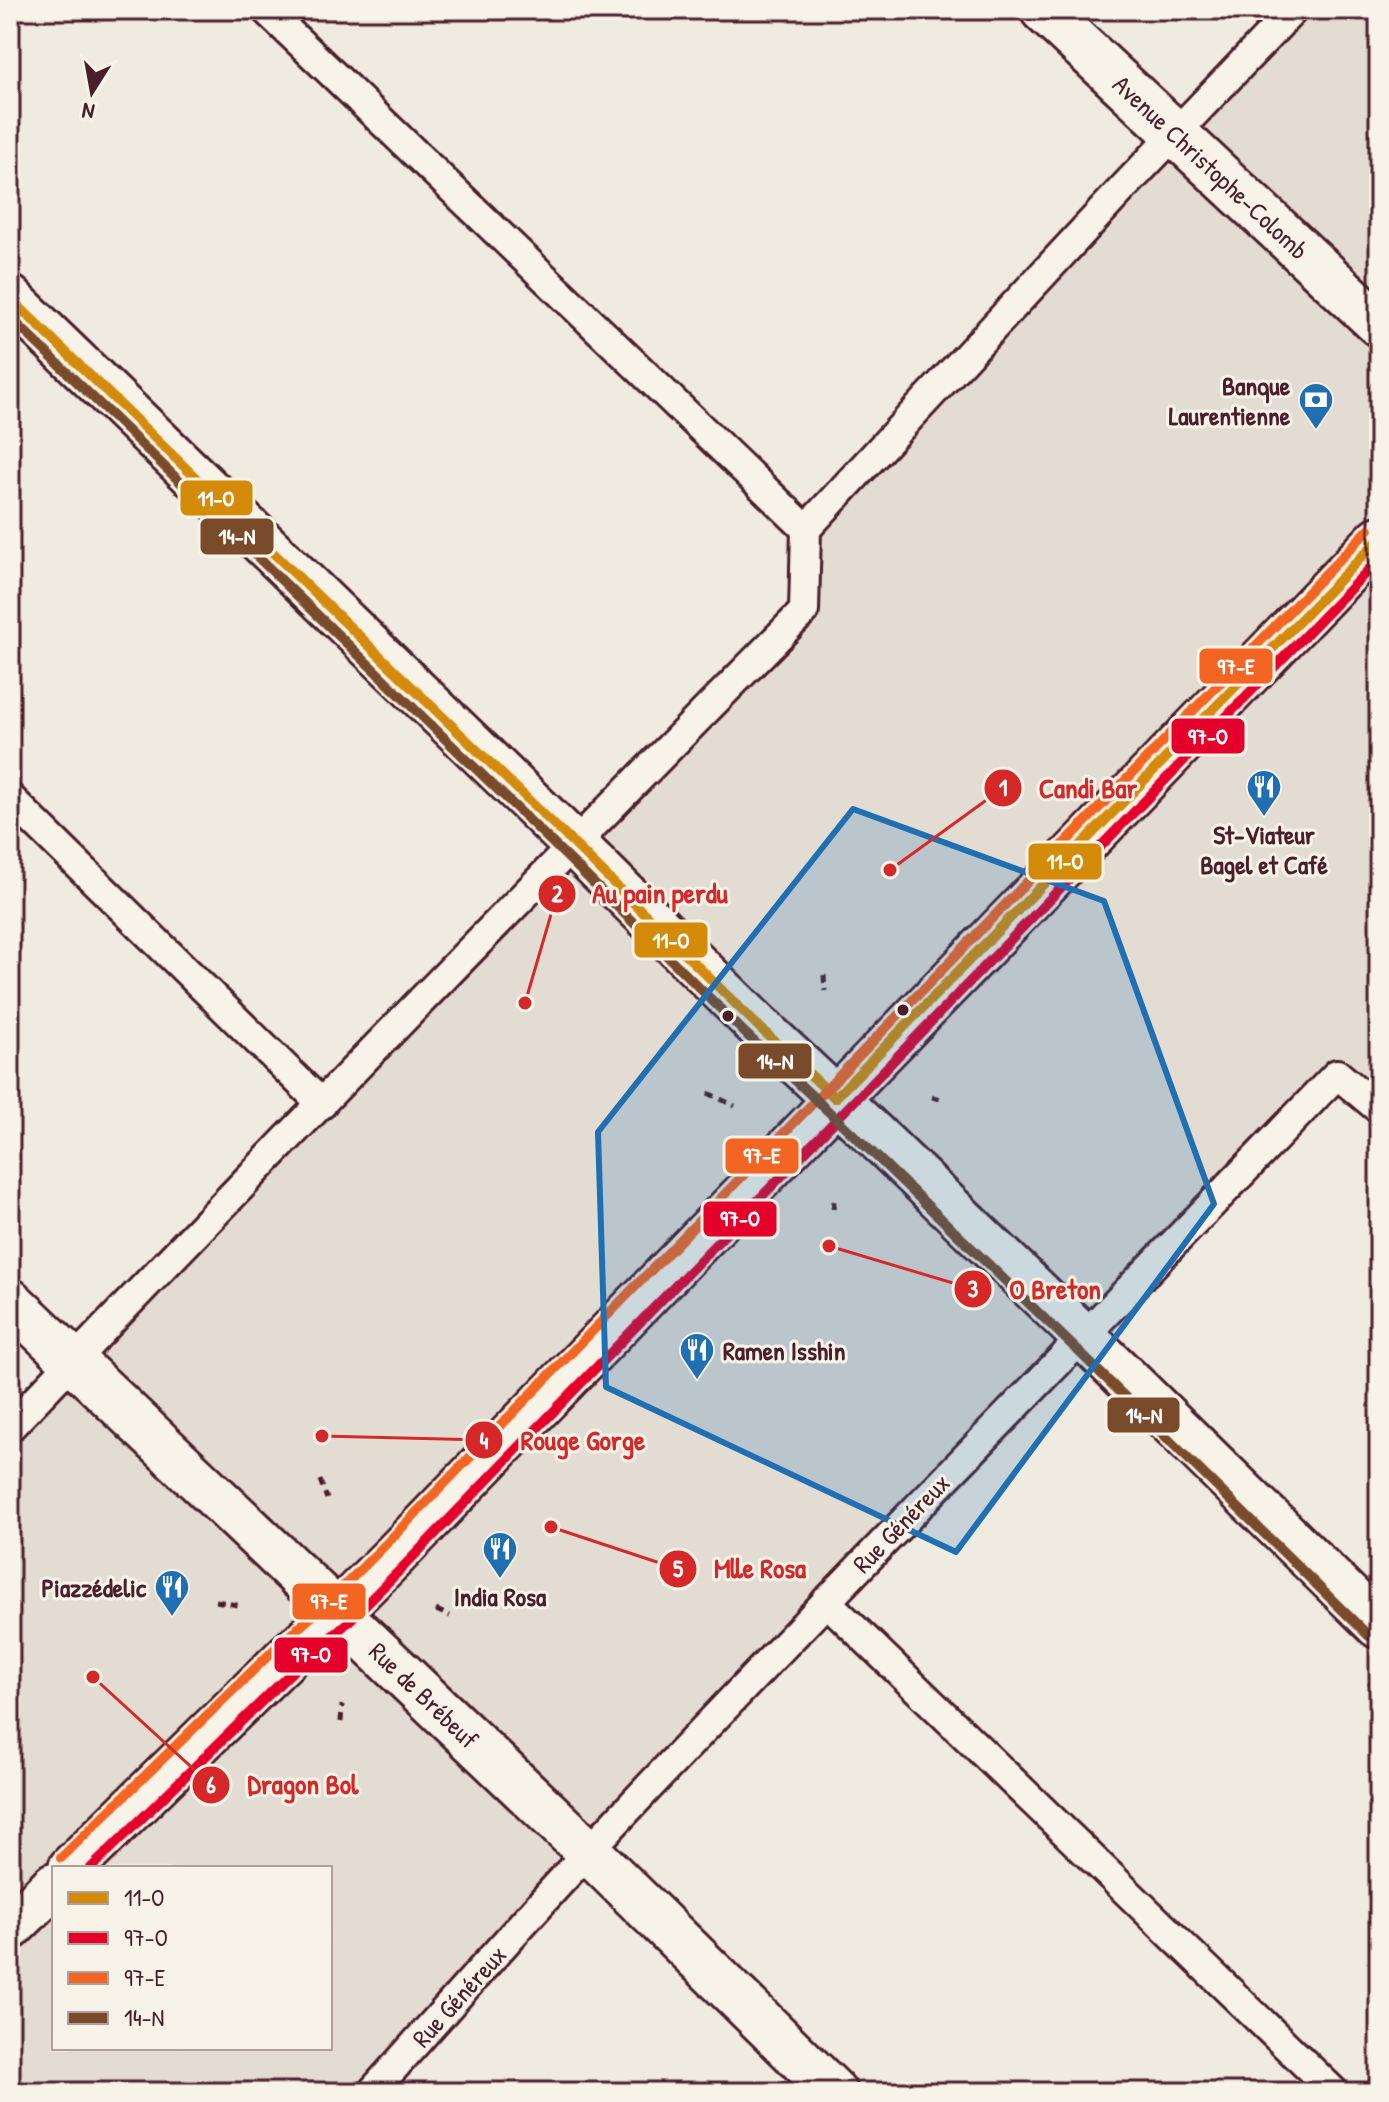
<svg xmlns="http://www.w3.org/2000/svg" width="1389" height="2102" viewBox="0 0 1389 2102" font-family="'Patrick Hand',sans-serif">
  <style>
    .built { fill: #e3dcd2; fill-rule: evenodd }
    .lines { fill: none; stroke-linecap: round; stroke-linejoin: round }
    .lane-casing { stroke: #4a1f2b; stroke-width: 34 }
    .street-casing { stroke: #4a1f2b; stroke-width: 50 }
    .secondary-casing { stroke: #4a1f2b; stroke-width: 50 }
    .path { stroke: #4a1f2b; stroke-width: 5; stroke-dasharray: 8 6; stroke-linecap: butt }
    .lane { stroke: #f7f3e8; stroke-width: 28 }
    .street { stroke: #f7f3e8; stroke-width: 44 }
    .secondary { stroke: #f7f3e8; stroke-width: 44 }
    .bus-1-casing { stroke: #f7f3e8; stroke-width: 16 }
    .bus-2-casing { stroke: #f7f3e8; stroke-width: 16 }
    .bus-3-casing { stroke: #f7f3e8; stroke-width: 16 }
    .bus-4-casing { stroke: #f7f3e8; stroke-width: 16 }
    .bus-1 { stroke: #d48b09; stroke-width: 10 }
    .bus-2 { stroke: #e4002b; stroke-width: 10 }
    .bus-3 { stroke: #f26522; stroke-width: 10 }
    .bus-4 { stroke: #7a4b2a; stroke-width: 10 }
    .marked { fill: #1f6fb2; fill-opacity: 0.2; stroke: #1f6fb2; stroke-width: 6; stroke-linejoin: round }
    .bus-dot { fill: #4a1f2b; stroke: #f7f3e8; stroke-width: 3 }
    .labels { text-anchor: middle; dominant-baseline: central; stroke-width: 6; stroke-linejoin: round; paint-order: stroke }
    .street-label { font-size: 26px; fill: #4a1f2b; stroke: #f7f3e8 }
    .poi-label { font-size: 26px; font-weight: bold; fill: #4a1f2b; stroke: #f7f3e8; text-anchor: end }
    .leader { fill: none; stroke: #d62828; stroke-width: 3 }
    .callout-dot { fill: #d62828; stroke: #f7f3e8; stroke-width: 3 }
    .mark-label { font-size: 24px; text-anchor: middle; font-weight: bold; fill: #fff }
    .callout-label { font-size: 28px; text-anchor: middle; font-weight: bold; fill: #d62828; stroke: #f7f3e8; stroke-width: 6; stroke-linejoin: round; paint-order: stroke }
    .line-badge { stroke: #f7f3e8; stroke-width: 3 }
    .badge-label { font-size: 22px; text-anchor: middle; font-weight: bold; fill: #fff }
  </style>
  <rect width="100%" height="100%" fill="#f0ebe0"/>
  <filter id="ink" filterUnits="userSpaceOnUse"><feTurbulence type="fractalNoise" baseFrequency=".0125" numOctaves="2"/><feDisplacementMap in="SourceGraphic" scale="16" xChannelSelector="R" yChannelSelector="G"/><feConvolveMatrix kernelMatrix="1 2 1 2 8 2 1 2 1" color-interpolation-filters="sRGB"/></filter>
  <g filter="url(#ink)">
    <path class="built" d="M1282,10H1379V1092L1377,1095L1336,1057L610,1812L556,1873L350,2092H10V1416L788,616L787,524ZM54,1868H330V2048H54Z"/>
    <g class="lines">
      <defs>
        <g id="lane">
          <path d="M266,10L806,529"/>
          <path d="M10,798L322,1104"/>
          <path d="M10,1427C272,1152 537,881 804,611L806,529L1125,186L1293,10"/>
          <path d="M826,1601L1334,2092"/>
          <path d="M372,2092C452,2003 531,1912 613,1825C851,1572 1097,1325 1337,1074L1379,1109"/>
        </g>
        <g id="street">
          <path d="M1043,10L1379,324"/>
          <path d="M10,298L574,844L756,1024L885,1145L1084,1337L1379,1626"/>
          <path d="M10,1301L589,1852L834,2092"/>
        </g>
        <g id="secondary">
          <path d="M71,1868L290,1654L337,1613L395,1555L1379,539"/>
          <path d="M10,1928L54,1885"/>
        </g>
      </defs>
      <use href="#lane" class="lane-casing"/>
      <use href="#street" class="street-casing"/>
      <use href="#secondary" class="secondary-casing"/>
      <g class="path">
        <path d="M1369,422L1379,427"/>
        <path d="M824,975L825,991"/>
        <path d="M708,1093L735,1106"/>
        <path d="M932,1097L945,1100"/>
        <path d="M833,1209L835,1195"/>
        <path d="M320,1480L327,1499"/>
        <path d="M216,1601L242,1606"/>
        <path d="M436,1610L450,1616"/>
        <path d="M1369,1682L1379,1692"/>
        <path d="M341,1722L342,1705"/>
      </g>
      <use href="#lane" class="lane"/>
      <use href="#street" class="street"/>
      <use href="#secondary" class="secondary"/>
      <defs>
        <g id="bus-1">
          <path d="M10,298L574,844L756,1024L835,1098"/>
          <path d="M835,1098L1379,539"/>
        </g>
        <path id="bus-2" d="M91,1868L300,1664L347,1623L405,1565L1379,559"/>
        <path id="bus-3" d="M61,1858L280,1644L327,1603L385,1545L1369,529"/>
        <path id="bus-4" d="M10,317L564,854L746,1034L875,1155L1074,1347L1369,1636"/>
      </defs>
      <use href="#bus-1" class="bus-1-casing"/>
      <use href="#bus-2" class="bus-2-casing"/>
      <use href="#bus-3" class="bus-3-casing"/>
      <use href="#bus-4" class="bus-4-casing"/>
      <use href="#bus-1" class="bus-1"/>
      <use href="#bus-2" class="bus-2"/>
      <use href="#bus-3" class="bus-3"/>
      <use href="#bus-4" class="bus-4"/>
    </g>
  </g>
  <path class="marked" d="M853,809L1104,901L1214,1204L956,1552L606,1387L598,1132Z"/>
  <defs>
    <symbol id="bank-pin" viewBox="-11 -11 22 30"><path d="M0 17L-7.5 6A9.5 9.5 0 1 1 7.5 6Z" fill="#1f6fb2" stroke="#f7f3e8"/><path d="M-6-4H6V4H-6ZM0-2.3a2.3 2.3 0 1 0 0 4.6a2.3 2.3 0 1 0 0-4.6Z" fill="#fff"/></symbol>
    <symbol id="restaurant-pin" viewBox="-11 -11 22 30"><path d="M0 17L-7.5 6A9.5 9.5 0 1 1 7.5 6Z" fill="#1f6fb2" stroke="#f7f3e8"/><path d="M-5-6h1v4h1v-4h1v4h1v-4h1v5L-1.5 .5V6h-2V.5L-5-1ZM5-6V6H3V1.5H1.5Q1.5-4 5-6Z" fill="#fff"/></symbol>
  </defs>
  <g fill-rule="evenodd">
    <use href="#bank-pin" x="1296" y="380" width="40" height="54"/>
    <use href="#restaurant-pin" x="1244" y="767" width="40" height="54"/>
    <use href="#restaurant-pin" x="677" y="1330" width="40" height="54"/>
    <use href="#restaurant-pin" x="480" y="1529" width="40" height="54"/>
    <use href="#restaurant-pin" x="152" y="1567" width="40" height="54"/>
  </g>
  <g class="bus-dot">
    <circle cx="903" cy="1010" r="7"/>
    <circle cx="728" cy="1016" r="7"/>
  </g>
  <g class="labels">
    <g class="street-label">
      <text transform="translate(1211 167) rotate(43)">Avenue Christophe-Colomb</text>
      <text transform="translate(901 1523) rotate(-46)">Rue Généreux</text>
      <text transform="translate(424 1695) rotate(44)">Rue de Brébeuf</text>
      <text transform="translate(459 1996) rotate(-48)">Rue Généreux</text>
    </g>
    <g class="poi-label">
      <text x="1290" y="385">Banque<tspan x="1290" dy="30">Laurentienne</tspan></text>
      <text x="1264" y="834" text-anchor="middle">St-Viateur<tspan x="1264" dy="30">Bagel et Café</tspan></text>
      <text x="723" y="1350" text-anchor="start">Ramen Isshin</text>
      <text x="146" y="1587">Piazzédelic</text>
      <text x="500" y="1596" text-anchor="middle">India Rosa</text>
    </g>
  </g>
  <path class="leader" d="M890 870L1003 788M525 1003L557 894M829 1246L973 1289M322 1436L484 1440M551 1527L678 1569M93 1677L211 1785"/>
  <g class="callout-dot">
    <circle cx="890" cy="870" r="8"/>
    <circle cx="525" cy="1003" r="8"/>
    <circle cx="829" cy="1246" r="8"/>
    <circle cx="322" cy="1436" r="8"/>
    <circle cx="551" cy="1527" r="8"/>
    <circle cx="93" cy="1677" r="8"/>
    <circle cx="1003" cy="788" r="20"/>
    <circle cx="557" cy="894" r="20"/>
    <circle cx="973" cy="1289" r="20"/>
    <circle cx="484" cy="1440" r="20"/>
    <circle cx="678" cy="1569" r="20"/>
    <circle cx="211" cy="1785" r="20"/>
  </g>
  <g class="mark-label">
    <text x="1003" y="796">1</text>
    <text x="557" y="902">2</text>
    <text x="973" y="1297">3</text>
    <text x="484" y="1449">4</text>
    <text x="678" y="1577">5</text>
    <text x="211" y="1793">6</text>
  </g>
  <g class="callout-label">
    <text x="1088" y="798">Candi Bar</text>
    <text x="660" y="903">Au pain perdu</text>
    <text x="1055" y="1299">O Breton</text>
    <text x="583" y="1450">Rouge Gorge</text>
    <text x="760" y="1578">Mlle Rosa</text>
    <text x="303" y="1794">Dragon Bol</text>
  </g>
  <g class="line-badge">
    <rect x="179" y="479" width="75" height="38" rx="8" fill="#d48b09"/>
    <rect x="199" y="517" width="76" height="39" rx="8" fill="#7a4b2a"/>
    <rect x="1198" y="647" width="76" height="38" rx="8" fill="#f26522"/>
    <rect x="1170" y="717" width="76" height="38" rx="8" fill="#e4002b"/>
    <rect x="1027" y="842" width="76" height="39" rx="8" fill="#d48b09"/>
    <rect x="633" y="921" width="76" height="38" rx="8" fill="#d48b09"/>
    <rect x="737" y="1042" width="76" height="38" rx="8" fill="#7a4b2a"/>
    <rect x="724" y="1137" width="76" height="38" rx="8" fill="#f26522"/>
    <rect x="702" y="1200" width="76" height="38" rx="8" fill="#e4002b"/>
    <rect x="1106" y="1396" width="75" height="38" rx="8" fill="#7a4b2a"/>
    <rect x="291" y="1582" width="76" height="39" rx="8" fill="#f26522"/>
    <rect x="273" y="1636" width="76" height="38" rx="8" fill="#e4002b"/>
  </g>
  <g class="badge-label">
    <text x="216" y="506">11-O</text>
    <text x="237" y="544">14-N</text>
    <text x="1236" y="674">97-E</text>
    <text x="1208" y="744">97-O</text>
    <text x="1065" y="869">11-O</text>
    <text x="671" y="948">11-O</text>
    <text x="775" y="1069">14-N</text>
    <text x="762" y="1163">97-E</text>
    <text x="740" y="1226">97-O</text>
    <text x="1144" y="1423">14-N</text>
    <text x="329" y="1609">97-E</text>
    <text x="311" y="1662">97-O</text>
  </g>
  <rect width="1389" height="2102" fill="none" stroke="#f7f3e8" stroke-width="40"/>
  <rect x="20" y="20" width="1349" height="2062" fill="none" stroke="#4a1f2b" stroke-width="3" filter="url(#ink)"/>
  <rect x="52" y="1866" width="280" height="184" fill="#f7f3e8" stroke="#b29e9c" stroke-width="2"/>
  <rect x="68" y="1892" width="40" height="12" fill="#d48b09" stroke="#b29e9c" stroke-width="2"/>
  <text x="124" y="1906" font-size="24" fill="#4a1f2b">11-O</text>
  <rect x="68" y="1932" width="40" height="12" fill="#e4002b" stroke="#b29e9c" stroke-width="2"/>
  <text x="124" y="1946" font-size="24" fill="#4a1f2b">97-O</text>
  <rect x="68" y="1972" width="40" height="12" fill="#f26522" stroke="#b29e9c" stroke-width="2"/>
  <text x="124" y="1986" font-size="24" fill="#4a1f2b">97-E</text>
  <rect x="68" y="2012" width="40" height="12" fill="#7a4b2a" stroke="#b29e9c" stroke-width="2"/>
  <text x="124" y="2026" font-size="24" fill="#4a1f2b">14-N</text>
  <g transform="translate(92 92) rotate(191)" stroke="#f7f3e8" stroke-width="6" paint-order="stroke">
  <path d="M0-6L14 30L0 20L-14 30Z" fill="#4a1f2b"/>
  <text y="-12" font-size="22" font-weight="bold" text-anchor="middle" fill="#4a1f2b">N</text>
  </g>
</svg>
